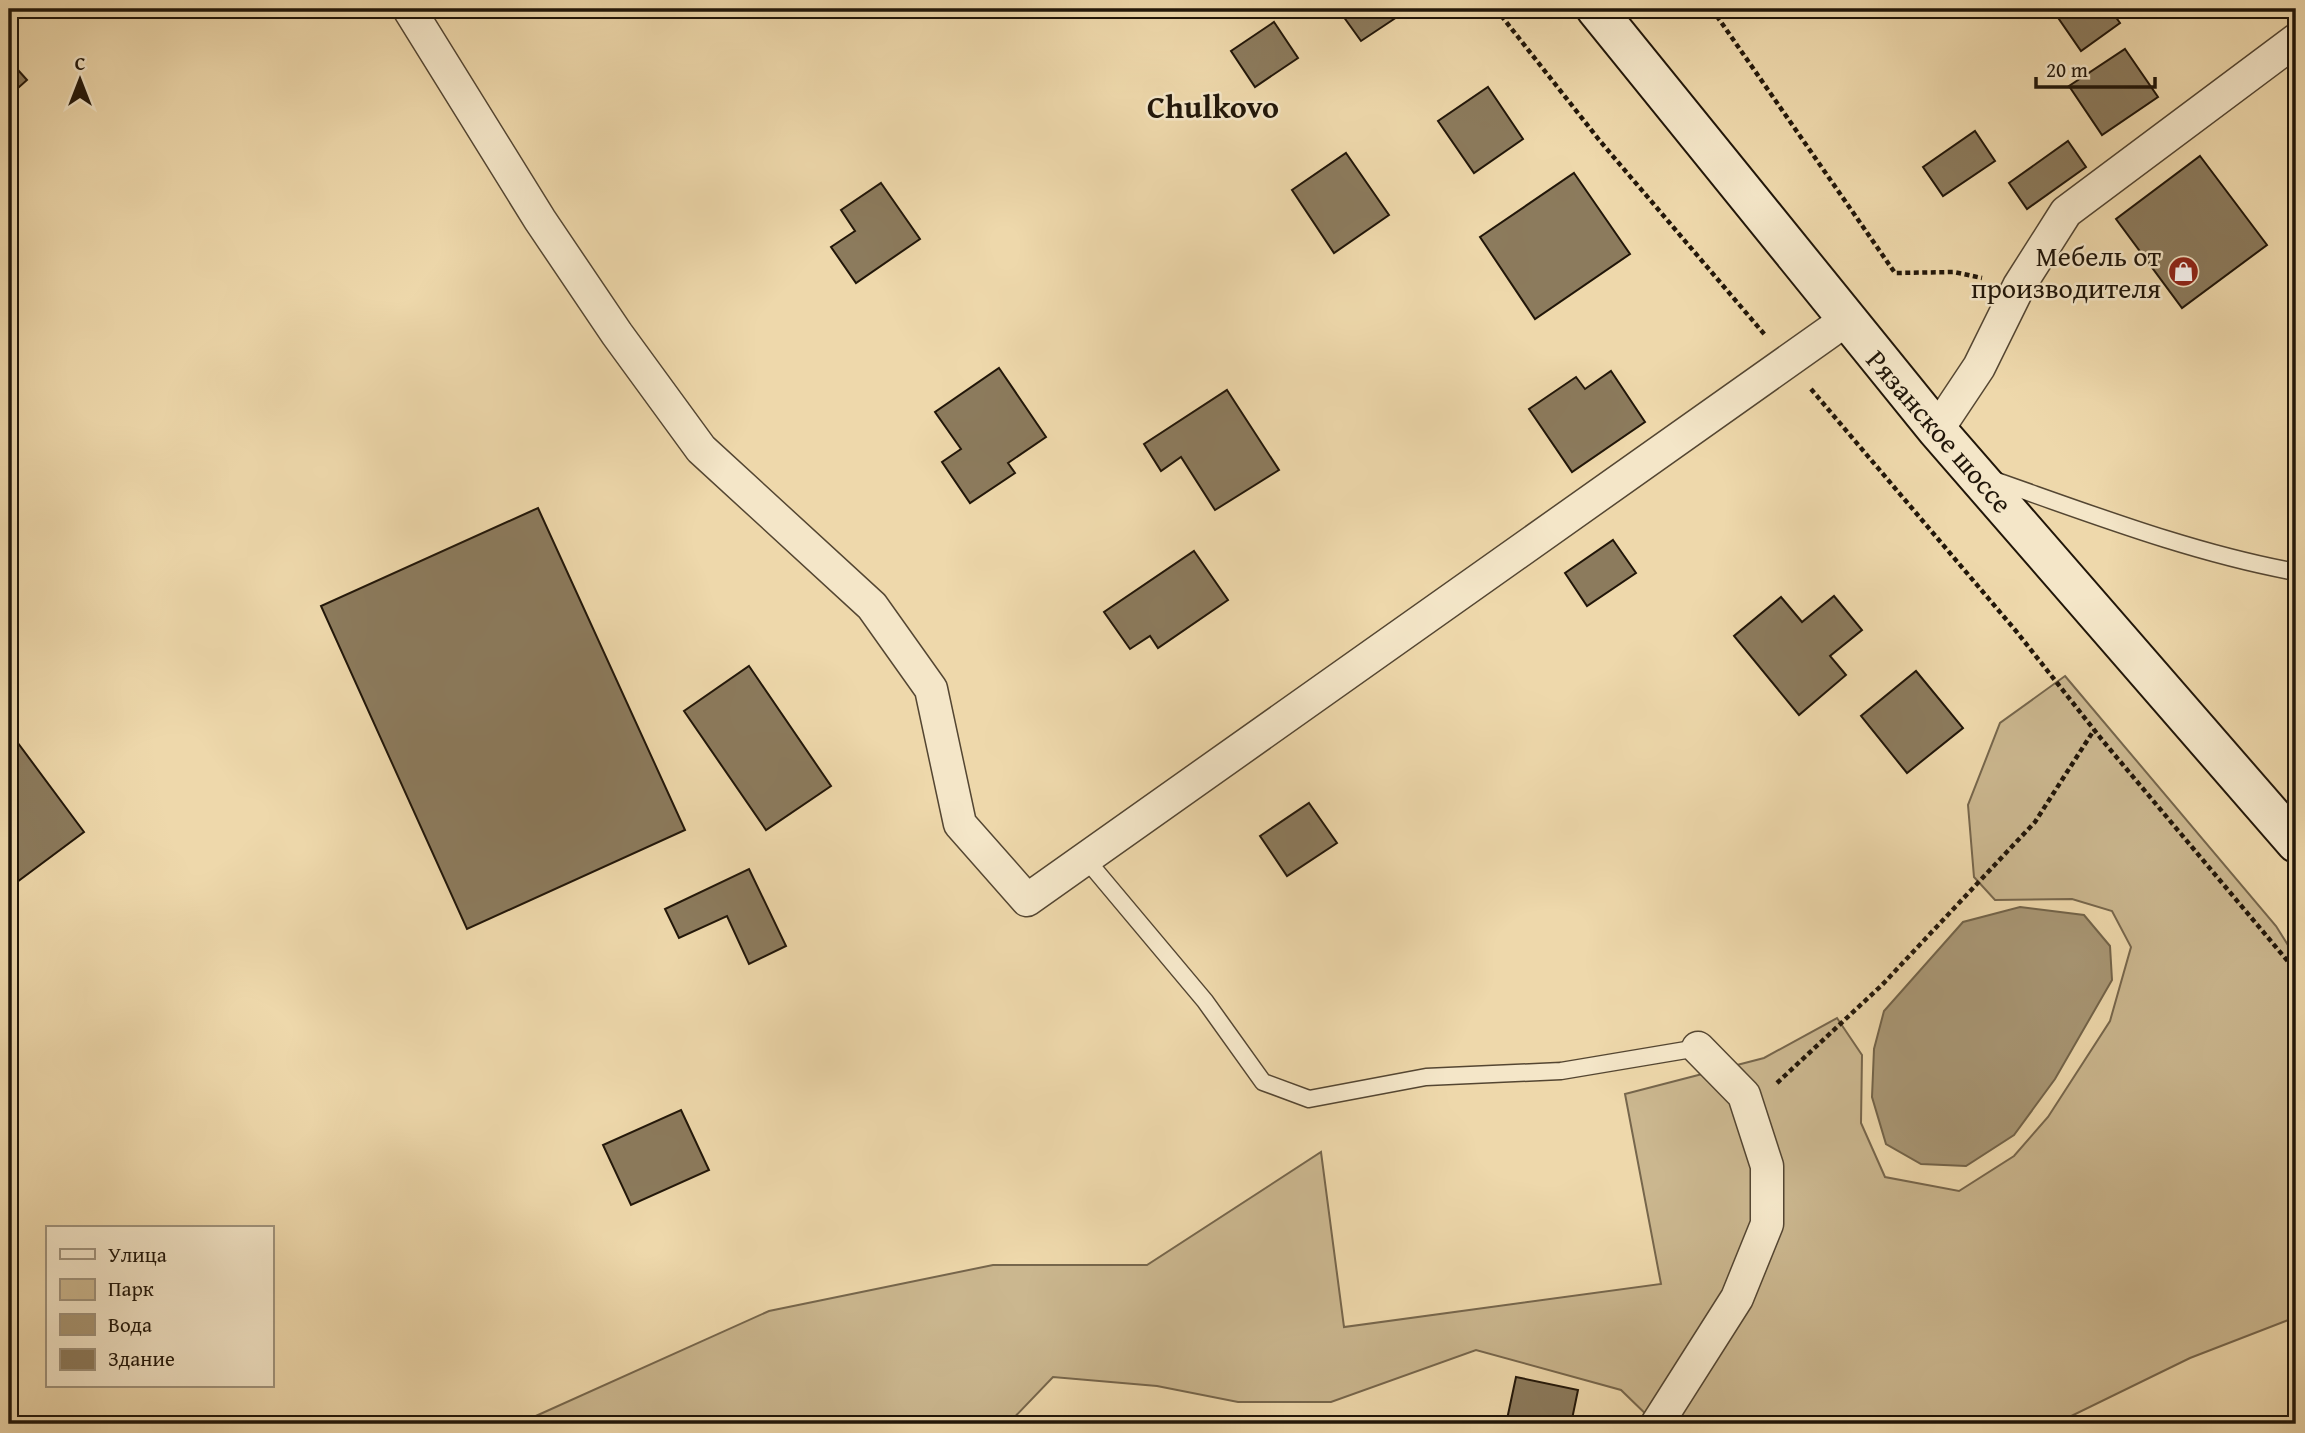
<svg xmlns="http://www.w3.org/2000/svg" width="2305" height="1433" viewBox="0 0 2305 1433" font-family="'Gentium Book Plus',serif">
  <style>
    .green { fill: #cbb78f; stroke: #76664c; stroke-width: 2 }
    .water { fill: #a89674; stroke: #726349; stroke-width: 2 }
    .building { fill: #8c7b5d; stroke: #211609; stroke-width: 2 }
    .lines { fill: none; stroke-linecap: round; stroke-linejoin: round }
    .lane-casing { stroke: #544632; stroke-width: 19 }
    .street-casing { stroke: #544632; stroke-width: 35 }
    .secondary-casing { stroke: #211609; stroke-width: 42 }
    .path { stroke: #211609; stroke-width: 4.5; stroke-dasharray: 5 3.5; stroke-linecap: butt }
    .lane { stroke: #f4e6c8; stroke-width: 16 }
    .street { stroke: #f4e6c8; stroke-width: 32 }
    .secondary { stroke: #f4e6c8; stroke-width: 38 }
    .labels { text-anchor: middle; dominant-baseline: central; stroke-width: 5; stroke-linejoin: round; paint-order: stroke }
    .poi-label { font-size: 28px; fill: #211609; stroke: #f4e6c8; text-anchor: end }
    .street-label { font-size: 28px; fill: #211609; stroke: #f4e6c8 }
    .quarter-label { font-size: 32px; font-weight: bold; fill: #211609; stroke: #f4e6c8 }
  </style>
  <rect width="100%" height="100%" fill="#eed8ab"/>
  <filter id="stains"><feTurbulence type="fractalNoise" baseFrequency=".00286" numOctaves="4"/><feColorMatrix values="0 0 0 0 .2 0 0 0 0 .09 0 0 0 0 .02 0 0 0 .5 -.17"/></filter>
  <radialGradient id="worn" r=".72"><stop offset=".6" stop-color="#630" stop-opacity="0"/><stop offset="1" stop-color="#630" stop-opacity=".3"/></radialGradient>
  <path class="green" d="M2065,676L2276,926L2296,958V1317L2190,1358L2055,1424H1656L1621,1390L1476,1350L1331,1402H1238L1157,1386L1053,1377L1008,1424H518L769,1311L993,1265H1147L1321,1152L1344,1327L1661,1284L1625,1094L1764,1058L1837,1018L1862,1055L1861,1123L1885,1177L1959,1191L2014,1156L2048,1117L2110,1021L2131,947L2112,911L2072,899L1995,900L1974,877L1968,805L2000,723Z"/>
  <path class="water" d="M2020,907L2084,915L2110,946L2112,980L2055,1079L2014,1135L1966,1166L1921,1164L1886,1144L1872,1097L1874,1049L1884,1011L1963,922Z"/>
  <g class="building">
    <path d="M1338,9H1409L1361,41Z"/>
    <path d="M2052,9H2110L2120,23L2081,51Z"/>
    <path d="M1274,22L1298,58L1255,87L1231,51Z"/>
    <path d="M2125,49L2158,97L2102,135L2069,86Z"/>
    <path d="M9,60L27,80L9,96Z"/>
    <path d="M1488,87L1523,139L1474,173L1438,121Z"/>
    <path d="M1975,131L1995,161L1943,196L1923,167Z"/>
    <path d="M2068,141L2086,167L2027,209L2009,183Z"/>
    <path d="M1346,153L1389,215L1334,253L1292,190Z"/>
    <path d="M2200,156L2267,245L2182,308L2116,219Z"/>
    <path d="M1574,173L1630,254L1535,319L1480,237Z"/>
    <path d="M881,183L920,239L856,283L831,247L855,231L841,210Z"/>
    <path d="M999,368L1046,437L1008,463L1015,473L970,503L942,462L961,449L935,412Z"/>
    <path d="M1611,371L1645,422L1572,472L1529,409L1576,377L1585,389Z"/>
    <path d="M1227,390L1279,470L1215,510L1181,457L1161,471L1144,444Z"/>
    <path d="M538,508L685,830L467,929L321,606Z"/>
    <path d="M1613,540L1636,573L1587,606L1565,573Z"/>
    <path d="M1194,551L1228,600L1158,648L1150,636L1130,649L1104,612Z"/>
    <path d="M1834,596L1862,630L1830,656L1846,675L1799,715L1734,636L1781,597L1802,622Z"/>
    <path d="M749,666L831,786L766,830L684,711Z"/>
    <path d="M1916,671L1963,728L1907,773L1861,716Z"/>
    <path d="M9,731L84,832L9,888Z"/>
    <path d="M1309,803L1337,843L1287,876L1260,836Z"/>
    <path d="M749,869L786,946L749,964L727,916L679,938L665,909Z"/>
    <path d="M681,1110L709,1170L631,1205L603,1145Z"/>
    <path d="M1516,1377L1578,1390L1571,1424H1506Z"/>
  </g>
  <g class="lines">
    <defs>
      <g id="lane">
        <path d="M1991,479C2091,514 2192,553 2296,572"/>
        <path d="M1085,858L1205,1001L1263,1082L1309,1099L1426,1077L1561,1071L1698,1048"/>
      </g>
      <g id="street">
        <path d="M409,9L540,220L617,334L701,449L872,606L931,689L960,824L1027,900L1846,320"/>
        <path d="M1937,430L1979,367L2019,286L2066,212L2296,40"/>
        <path d="M1657,1424L1737,1298L1767,1224V1166L1744,1095L1698,1048"/>
      </g>
      <path id="secondary" d="M1596,9L1937,430L2296,843"/>
    </defs>
    <use href="#lane" class="lane-casing"/>
    <use href="#street" class="street-casing"/>
    <use href="#secondary" class="secondary-casing"/>
    <g class="path">
      <path d="M1496,9L1600,141L1765,335"/>
      <path d="M1712,9L1895,273L1954,272L1982,278"/>
      <path d="M1811,389L2016,631L2103,741L2296,971"/>
      <path d="M1777,1083L1882,985L2035,822L2094,730"/>
    </g>
    <use href="#lane" class="lane"/>
    <use href="#street" class="street"/>
    <use href="#secondary" class="secondary"/>
  </g>
  <defs>
    <symbol id="shop-disc" viewBox="-11 -11 22 22"><circle r="9.5" fill="#8f2418" stroke="#f4e6c8"/><path d="M-5-2.5h2.3a2.7 3.5 0 0 1 5.4 0H5L5.5 6h-11ZM-1.5-2.5h3a1.5 2.3 0 0 0-3 0Z" fill="#fff"/></symbol>
  </defs>
  <g fill-rule="evenodd">
    <use href="#shop-disc" x="2166" y="254" width="35" height="35"/>
  </g>
  <g class="labels">
    <g class="poi-label">
      <text x="2161" y="255">Мебель от<tspan x="2161" dy="32">производителя</tspan></text>
    </g>
    <g class="street-label">
      <text transform="translate(1940 431) rotate(49)">Рязанское шоссе</text>
    </g>
    <g class="quarter-label">
      <text x="1213" y="106">Chulkovo</text>
    </g>
  </g>
  <rect width="2305" height="1433" fill="none" stroke="#eed8ab" stroke-width="35"/>
  <rect x="10" y="10" width="2284" height="1412" fill="none" stroke="#211609" stroke-width="3.5"/>
  <rect x="18" y="18" width="2270" height="1398" fill="none" stroke="#211609" stroke-width="2"/>
  <rect x="46" y="1226" width="228" height="161" fill="#f4e6c8" stroke="#a0937c" stroke-width="2"/>
  <rect x="60" y="1249" width="35" height="10" fill="#f4e6c8" stroke="#a0937c" stroke-width="2"/>
  <text x="108" y="1262" font-size="21" fill="#211609">Улица</text>
  <rect x="60" y="1279" width="35" height="21" fill="#cbb78f" stroke="#a0937c" stroke-width="2"/>
  <text x="108" y="1296" font-size="21" fill="#211609">Парк</text>
  <rect x="60" y="1314" width="35" height="21" fill="#a89674" stroke="#a0937c" stroke-width="2"/>
  <text x="108" y="1332" font-size="21" fill="#211609">Вода</text>
  <rect x="60" y="1349" width="35" height="21" fill="#8c7b5d" stroke="#a0937c" stroke-width="2"/>
  <text x="108" y="1366" font-size="21" fill="#211609">Здание</text>
  <g transform="translate(80 80)" stroke="#f4e6c8" stroke-width="5" paint-order="stroke">
  <path d="M0-5L12 26L0 18L-12 26Z" fill="#211609"/>
  <text y="-10" font-size="19" font-weight="bold" text-anchor="middle" fill="#211609">С</text>
  </g>
  <path d="M2036 77v10h119v-10" fill="none" stroke="#211609" stroke-width="3.5"/>
  <text x="2046" y="77" font-size="21" fill="#211609" stroke="#f4e6c8" stroke-width="5" paint-order="stroke">20 m</text>
  <rect width="100%" height="100%" filter="url(#stains)"/>
  <rect width="100%" height="100%" fill="url(#worn)"/>
</svg>
